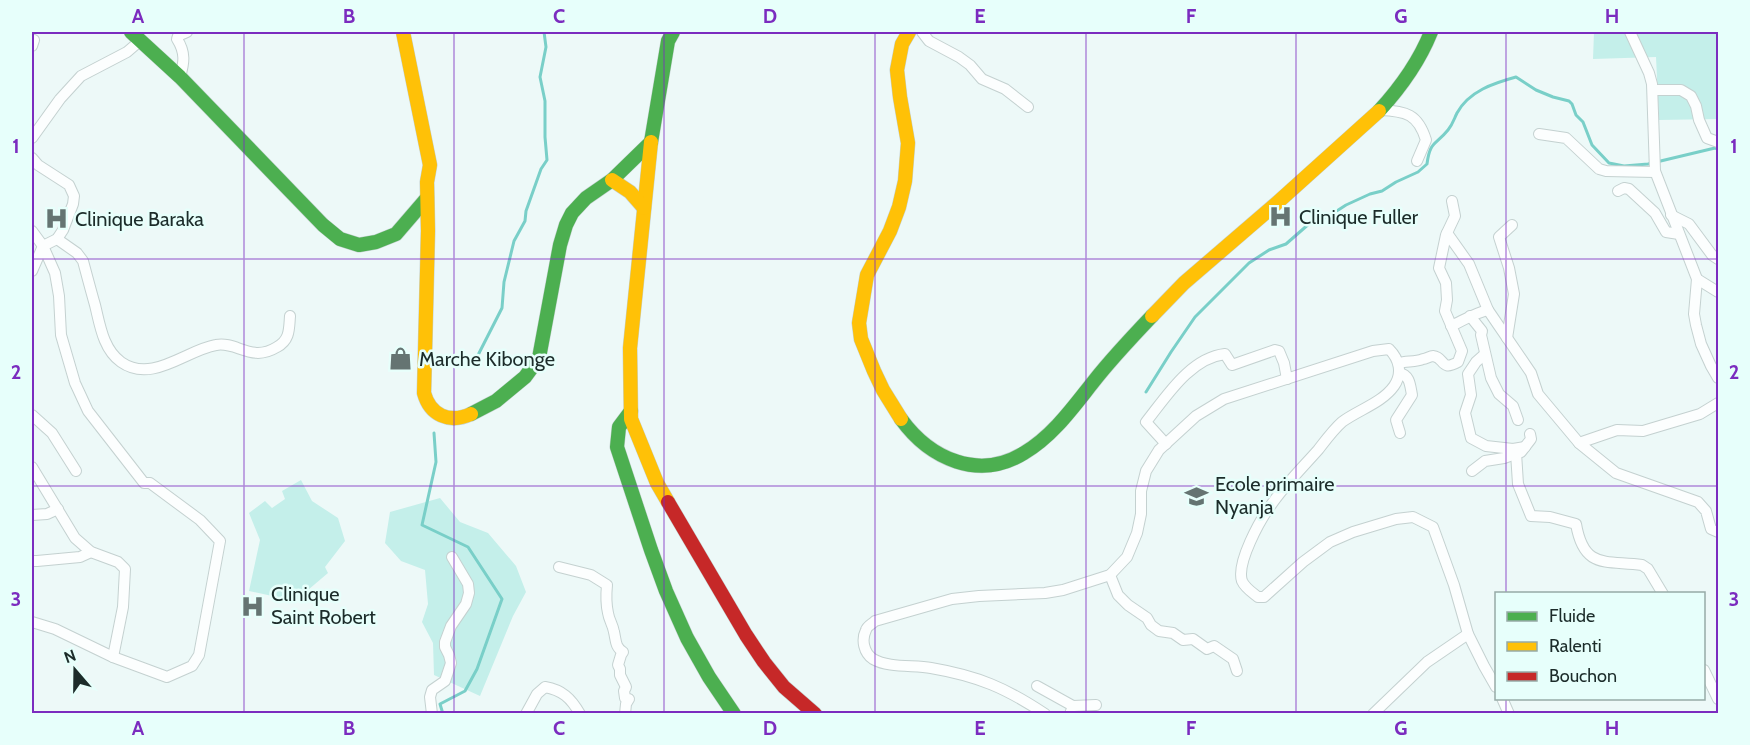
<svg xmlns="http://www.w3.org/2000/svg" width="1750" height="745" viewBox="0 0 1750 745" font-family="Cabin,sans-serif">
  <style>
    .green { fill: #c4efea }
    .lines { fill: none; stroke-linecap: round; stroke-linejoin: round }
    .stream { stroke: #79cfc8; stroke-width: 3 }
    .street-casing { stroke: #c4d1d0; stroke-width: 12 }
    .fast-casing { stroke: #c4d1d0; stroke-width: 15 }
    .slow-casing { stroke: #c4d1d0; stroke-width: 15 }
    .jam-casing { stroke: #c4d1d0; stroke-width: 15 }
    .street { stroke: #fcfefe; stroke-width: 10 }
    .fast { stroke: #4caf50; stroke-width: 14 }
    .slow { stroke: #ffc107; stroke-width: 14 }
    .jam { stroke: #c62828; stroke-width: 14 }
    .grid { fill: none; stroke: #7b2cbf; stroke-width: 1.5; stroke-opacity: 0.55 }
    .labels { text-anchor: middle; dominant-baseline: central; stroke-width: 5; stroke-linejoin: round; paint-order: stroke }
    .poi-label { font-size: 20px; fill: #1c2c2a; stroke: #e7fffb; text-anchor: start }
    .neatline { fill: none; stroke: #7b2cbf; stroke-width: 2 }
    .grid-label { font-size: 20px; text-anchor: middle; font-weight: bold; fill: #7b2cbf }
  </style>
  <rect width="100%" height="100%" fill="#edf9f8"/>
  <g class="green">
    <path d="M1594,32H1718V119L1659,120L1656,57L1593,59Z"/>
    <path d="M301,480L312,501L338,518L345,541L325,567L328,573L295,601L249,591L260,540L249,513L265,501L272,508L285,499L282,491Z"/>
    <path d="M440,498L460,522L488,533L516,566L526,592L513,616L480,696L434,675L433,643L422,622L428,604L425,570L401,561L385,543L390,512Z"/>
  </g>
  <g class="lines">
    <g class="stream">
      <path d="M475,361L502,308L504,282L514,241L525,221L526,211L541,169L547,160L545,137V101L540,77L546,47L544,32"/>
      <path d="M1146,392L1171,352L1195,317L1249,263L1269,250L1286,244L1310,223L1329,216L1346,205L1370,194L1382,191L1396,182L1418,172L1427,164C1430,141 1435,146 1448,130C1453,124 1454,119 1457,113C1469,91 1494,83 1516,77L1536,90L1553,97L1569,101L1572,104L1576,115L1583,122L1592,145L1609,163L1624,166L1648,164L1715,148L1718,149"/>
      <path d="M434,433L436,462L422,525L468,547L502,599L477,669L465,691L440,704L443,714"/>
    </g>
    <defs>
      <g id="street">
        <path d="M922,32L929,41L959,57L970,65L982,79L1005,89L1028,107"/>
        <path d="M1630,32L1649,73L1652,84L1655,171L1697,279L1694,314L1696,325L1701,344L1711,366L1718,378"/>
        <path d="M32,46L34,40"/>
        <path d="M180,77C184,63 186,53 177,39L178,36L187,32"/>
        <path d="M1653,90H1681L1691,96L1696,106L1699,120L1707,138L1718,142"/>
        <path d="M1380,110C1406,111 1418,114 1426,140L1417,161"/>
        <path d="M1539,134L1566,138L1599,169L1606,171L1655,172"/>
        <path d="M32,138L60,99L81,76L127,52L141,40"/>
        <path d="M32,158L38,165L69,185L74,196L73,204L63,230L57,239L43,246L32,271"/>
        <path d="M1618,191L1624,188L1629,189L1655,213L1666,232L1679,234"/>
        <path d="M1671,215L1689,224L1712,255L1718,259"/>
        <path d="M32,231L43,246L55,273L59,296L61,335L75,383L88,411L144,483H150L200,520L220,541L199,655L192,666L167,677L113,657L55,629L32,622"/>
        <path d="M1447,233L1469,264L1488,310"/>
        <path d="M57,239L77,253L83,261C87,276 91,291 95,305C100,325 103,349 121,362C152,384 186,350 216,345C237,341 251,363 277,347C290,340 289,329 290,316"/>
        <path d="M1697,279L1718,292"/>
        <path d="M1470,316L1482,331L1481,335L1491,378L1499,394L1513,406L1518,420"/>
        <path d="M1451,326C1464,320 1475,313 1488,310L1531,373L1538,394L1579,443L1616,473L1698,502L1706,511L1711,529L1718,532"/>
        <path d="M1507,338L1514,294L1509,268L1499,237L1512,225"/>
        <path d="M1485,354L1476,362L1468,374L1471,395L1465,413L1471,438L1486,446L1513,449L1525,447"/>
        <path d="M1399,363C1407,361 1416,362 1423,359C1426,359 1430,356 1433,356C1445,357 1440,372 1458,362L1462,351L1445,311L1447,300L1446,283L1439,268L1446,235L1455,216L1452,201"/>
        <path d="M1399,373C1410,375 1410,385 1412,395L1396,420L1400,433"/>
        <path d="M32,415L52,433L76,471"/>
        <path d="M1579,443L1617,430L1643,431L1700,414L1718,403"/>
        <path d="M1166,444L1146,422C1166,397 1190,358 1225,354L1232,365L1275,350L1279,351L1284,363L1287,379"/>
        <path d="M1516,453L1518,484L1531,516L1550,517L1576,524C1584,570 1606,560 1642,565L1648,569L1663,594"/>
        <path d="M32,467L75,538L91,552L118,562L125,569L123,607L113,657"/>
        <path d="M1472,471L1485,461L1504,458L1521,452L1531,439L1530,434"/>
        <path d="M32,515L47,514L58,509"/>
        <path d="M32,561H37L80,557L91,552"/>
        <path d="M559,567L591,575L607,585C606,595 606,604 608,613C609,620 613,625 614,632C616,640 615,647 623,652L621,655L618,665L620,669V675L626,687L624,691L625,698L629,699L626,704L625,714"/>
        <path d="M1110,575L1118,595L1128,605L1147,618L1151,625L1159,631L1173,633L1183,640L1193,639L1207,649L1214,646L1233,659L1237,671"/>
        <path d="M1704,670L1718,699"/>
        <path d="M1037,686L1073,706"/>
        <path d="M1502,698L1509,714"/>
        <path d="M432,714L430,697L432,690L445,681L451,663L449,655L445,647V642L451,626L466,604L469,593L468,584L452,557"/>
        <path d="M526,714L537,694L545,687C562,690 571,698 580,714"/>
        <path d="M1045,714C1006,688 978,676 931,668C914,665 888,668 873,659C864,653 861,640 866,630C867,626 872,624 875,621L952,599L979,596L1045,593L1063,590L1110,575L1127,557L1137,533L1141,514V491L1146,471L1159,450L1196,416L1224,399L1373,351L1389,349C1399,359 1403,373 1394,386C1382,403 1358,410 1342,422C1333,430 1325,441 1318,450C1302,468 1284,486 1271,505C1260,520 1236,563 1242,581C1245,588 1253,593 1258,597H1264L1303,562L1330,542L1353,532L1396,519L1413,517L1433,527L1454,585L1468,634L1484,666L1496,687"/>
        <path d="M1070,714L1073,706L1096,705"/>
        <path d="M1373,714L1427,662L1468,634"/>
      </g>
      <g id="fast">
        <path d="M131,32L180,77L323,225L340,239L359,245L376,242L396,234L427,198"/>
        <path d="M1379,111C1401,87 1419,62 1431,32"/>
        <path d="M651,142L668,41L673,32"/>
        <path d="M631,411L619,427L617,447L651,550L666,591L687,638L709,677L734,714"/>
        <path d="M471,414L496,401L525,377L539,358L560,245L566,225L572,213L586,198L612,180L651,142"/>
        <path d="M901,419C930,459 979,481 1024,453C1053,436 1074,406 1094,381C1112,358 1132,337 1152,316"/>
      </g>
      <g id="slow">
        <path d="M403,32L430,165L427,182L428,231L424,393C430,415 449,424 471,414"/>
        <path d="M651,142L630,348L631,419L657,483L668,502"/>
        <path d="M612,180L630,192L644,208"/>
        <path d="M1152,316L1184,283L1278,202L1379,111"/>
        <path d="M901,419L883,390L874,371L861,339L859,323L867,275L890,231L899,207L905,181L908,143L900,97L897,70L902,44L909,32"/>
      </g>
      <path id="jam" d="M668,502L746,635L764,662L784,687L815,714"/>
    </defs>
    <use href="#street" class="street-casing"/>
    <use href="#fast" class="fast-casing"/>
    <use href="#slow" class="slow-casing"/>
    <use href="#jam" class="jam-casing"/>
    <use href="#street" class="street"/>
    <use href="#fast" class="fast"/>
    <use href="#slow" class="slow"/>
    <use href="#jam" class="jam"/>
  </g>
  <path class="grid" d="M244,32V714M454,32V714M664,32V714M875,32V714M1086,32V714M1296,32V714M1506,32V594M32,259H1718M32,486H1718M1506,698V714"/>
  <defs>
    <symbol id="hospital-bare" viewBox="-9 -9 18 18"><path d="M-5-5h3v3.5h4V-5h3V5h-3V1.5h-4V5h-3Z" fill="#657472" stroke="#e7fffb" stroke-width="2.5" paint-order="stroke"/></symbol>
    <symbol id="shop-bare" viewBox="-9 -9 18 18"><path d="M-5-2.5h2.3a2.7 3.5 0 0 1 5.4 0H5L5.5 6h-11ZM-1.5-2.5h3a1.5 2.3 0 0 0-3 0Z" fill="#657472" stroke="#e7fffb" stroke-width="2.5" paint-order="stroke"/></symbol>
    <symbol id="school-bare" viewBox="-9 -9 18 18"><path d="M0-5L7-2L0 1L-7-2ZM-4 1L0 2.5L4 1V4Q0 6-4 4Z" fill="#657472" stroke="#e7fffb" stroke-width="2.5" paint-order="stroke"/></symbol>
  </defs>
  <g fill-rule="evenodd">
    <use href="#hospital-bare" x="1264" y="200" width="33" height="33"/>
    <use href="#hospital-bare" x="40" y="202" width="33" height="33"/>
    <use href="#shop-bare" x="384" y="342" width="33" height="33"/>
    <use href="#school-bare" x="1180" y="480" width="33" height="33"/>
    <use href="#hospital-bare" x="236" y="590" width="33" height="33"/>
  </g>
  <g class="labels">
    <g class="poi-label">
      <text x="1299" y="217">Clinique Fuller</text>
      <text x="75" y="219">Clinique Baraka</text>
      <text x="419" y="359">Marche Kibonge</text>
      <text x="1215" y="484">Ecole primaire<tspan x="1215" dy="23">Nyanja</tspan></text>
      <text x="271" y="594">Clinique<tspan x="271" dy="23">Saint Robert</tspan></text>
    </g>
  </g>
  <rect width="1750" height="745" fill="none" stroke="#e7fffb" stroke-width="66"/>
  <rect x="1495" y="592" width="210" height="108" fill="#e7fffb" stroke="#96aba7" stroke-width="1.5"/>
  <rect x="1507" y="612" width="30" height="9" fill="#4caf50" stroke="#96aba7" stroke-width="1.5"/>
  <text x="1549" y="622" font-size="18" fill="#1c2c2a">Fluide</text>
  <rect x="1507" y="642" width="30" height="9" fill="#ffc107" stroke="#96aba7" stroke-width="1.5"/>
  <text x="1549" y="652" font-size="18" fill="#1c2c2a">Ralenti</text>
  <rect x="1507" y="672" width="30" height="9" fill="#c62828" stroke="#96aba7" stroke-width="1.5"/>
  <text x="1549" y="682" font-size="18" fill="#1c2c2a">Bouchon</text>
  <g transform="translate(75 670) rotate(340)" stroke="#e7fffb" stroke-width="4.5" paint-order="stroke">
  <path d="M0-4.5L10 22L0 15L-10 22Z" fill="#1c2c2a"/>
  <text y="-9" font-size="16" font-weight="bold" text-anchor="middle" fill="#1c2c2a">N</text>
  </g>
  <rect x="33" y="33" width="1684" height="679" class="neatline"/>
  <g class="grid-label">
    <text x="138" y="23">A</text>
    <text x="349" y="23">B</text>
    <text x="559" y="23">C</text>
    <text x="770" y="23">D</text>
    <text x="980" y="23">E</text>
    <text x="1191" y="23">F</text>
    <text x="1401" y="23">G</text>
    <text x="1612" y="23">H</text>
    <text x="16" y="153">1</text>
    <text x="1734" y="153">1</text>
    <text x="16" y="379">2</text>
    <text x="1734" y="379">2</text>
    <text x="16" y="606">3</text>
    <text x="1734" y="606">3</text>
    <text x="138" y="735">A</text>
    <text x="349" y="735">B</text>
    <text x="559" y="735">C</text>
    <text x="770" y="735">D</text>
    <text x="980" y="735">E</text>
    <text x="1191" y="735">F</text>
    <text x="1401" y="735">G</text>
    <text x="1612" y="735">H</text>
  </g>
</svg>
